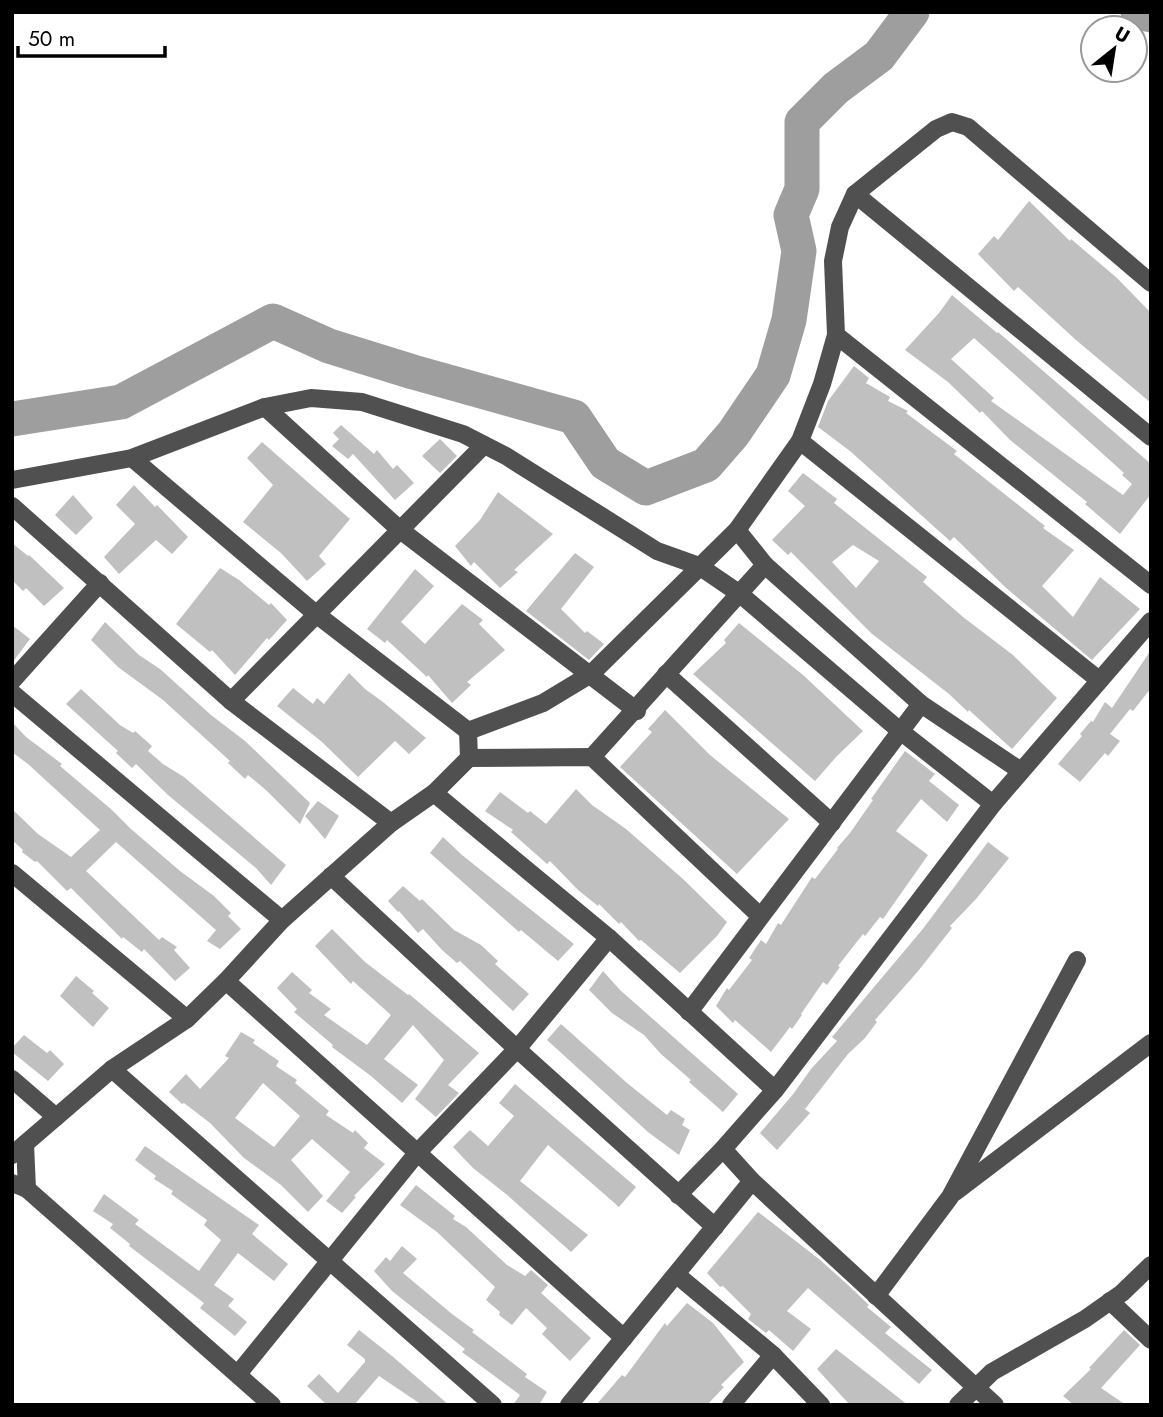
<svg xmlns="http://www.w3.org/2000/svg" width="1163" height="1417" viewBox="0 0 1163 1417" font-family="Jost,sans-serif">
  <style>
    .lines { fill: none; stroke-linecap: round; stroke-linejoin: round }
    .river { stroke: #9e9e9e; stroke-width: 35 }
    .building { fill: #c0c0c0; fill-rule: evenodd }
    .minor { stroke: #505050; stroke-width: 18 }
  </style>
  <rect width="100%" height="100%" fill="#fff"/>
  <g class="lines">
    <g class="river">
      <path d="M1138,12L1151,15"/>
      <path d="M12,419L121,402L273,321L329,346L413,372L574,417L605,463L646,488L706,465L733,434L773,375L789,320L799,251L791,215L802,189V122L836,88L879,56L912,12"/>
    </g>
  </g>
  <g class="building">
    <path d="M1029,201L1070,241L1071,239L1117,278L1151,313V403L1076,340L1018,287L1014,291L978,254L994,236L998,240Z"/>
    <path d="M952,295L997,333L998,332L1151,464V494L1120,534L1085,504L1087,502L1010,440L982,411L980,413L948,382L905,350L939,313ZM974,338L1124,473L1122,475L1132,484L1123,495L991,401L994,398L951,359Z"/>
    <path d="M854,366L869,378L866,383L890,397L888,401L908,411L906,413L957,451L954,454L1045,526L1043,528L1074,550L1042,586L1073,617L1100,577L1140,609L1092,660L1005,587L954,537L950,541L850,451L818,427L828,401Z"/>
    <path d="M341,425L374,454L377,450L393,469L397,465L414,483L395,500L353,454L348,459L332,446L339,439L333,433Z"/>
    <path d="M440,439L457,456L440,473L422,456Z"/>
    <path d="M262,442L350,519L319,556L326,564L307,581L281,553L243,522L273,485L247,458Z"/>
    <path d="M803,473L837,499L834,503L927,577L923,582L963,617L1013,655L1057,698L1012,749L969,710L968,712L949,694L871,633L791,552L788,555L772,540L805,506L788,491ZM853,545L879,561L856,588L832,562Z"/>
    <path d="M134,485L155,507L157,505L188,537L172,554L156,540L119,574L104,557L135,524L116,505Z"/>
    <path d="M498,492L553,534L514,570L518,572L500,588L474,562L471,566L455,546L480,520Z"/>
    <path d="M73,495L93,518L76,535L55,515Z"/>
    <path d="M12,543L28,556L29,555L64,588L44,606L26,588L23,591L12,580Z"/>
    <path d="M575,553L594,567L561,609L585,633L587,631L604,644L589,660L526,611Z"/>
    <path d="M220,568L239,580L269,605L271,603L287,620L269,640L267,638L235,675L212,650L210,652L176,624Z"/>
    <path d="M415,569L434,586L401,622L425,644L462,604L483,620L479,624L505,650L467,682L471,685L452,703L428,675L427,677L387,640L385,643L367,629Z"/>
    <path d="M105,622L139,655L160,669L211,715L245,741L310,803L300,824L267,791L248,775L245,779L228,763L230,761L163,700L118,667L91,640Z"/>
    <path d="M739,623L803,675L863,731L837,756L815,781L693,674L726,643L724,640Z"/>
    <path d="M12,625L30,639L12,663Z"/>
    <path d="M1151,650V688L1133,711L1130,709L1110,734L1120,741L1108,756L1105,753L1080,782L1058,764L1082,736L1080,734L1091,721L1093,722L1105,702L1112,708Z"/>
    <path d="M349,673L365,689L383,702L426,738L409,754L395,741L358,777L322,742L277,706L293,688L313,704L317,698L324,704Z"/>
    <path d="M81,689L120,725L133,733L135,731L152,746L148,751L163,764L184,777L286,865L271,885L256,868L168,795L136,764L132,768L116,753L118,751L66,704Z"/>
    <path d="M665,710L710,755L789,819L737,874L620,767L652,732L648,729Z"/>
    <path d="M12,722L26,737L62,764L60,766L112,810L131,829L180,871L214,896L231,913L228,916L241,929L220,949L207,941L216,930L116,842L86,871L159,940L162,937L177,947L174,950L190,968L175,981L144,949L142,952L123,937L122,939L71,888L67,891L37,861L35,862L22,852L23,850L12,840V809L38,834L71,857L100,830L28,764L12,752Z"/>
    <path d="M905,751L935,774L929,781L959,805L947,822L921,799L896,831L928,855L883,919L880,917L865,936L863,934L838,966L840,967L827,985L823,982L801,1014L802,1015L792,1029L790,1027L771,1052L735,1020L733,1023L716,1006L727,988L729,990L752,960L749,958L761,940L766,944L778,923L781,925L812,877L815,879L838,849L837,848L850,833L873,800L871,799Z"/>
    <path d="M576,789L592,805L626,829L683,879L727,922L717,936L680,973L641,940L639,941L621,922L619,924L599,904L598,906L578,890L550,861L547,864L511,832L513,830L485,811L500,792L528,813L530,811L546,824Z"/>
    <path d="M318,801L339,816L325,839L305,816Z"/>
    <path d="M443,837L462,855L574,944L558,961L521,930L519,932L430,853Z"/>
    <path d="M988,842L1009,858L976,899L950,926L952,928L919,970L875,1020L877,1022L865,1038L848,1054L805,1109L810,1113L777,1150L760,1133L794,1093L811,1069L837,1041L832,1037L922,930Z"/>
    <path d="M403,886L420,901L422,899L454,930L481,945L498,961L495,964L529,994L513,1011L460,961L457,963L442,950L423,929L418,933L399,911L398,912L388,901Z"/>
    <path d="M332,929L365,962L408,995L409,994L479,1053L448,1085L459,1093L436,1117L415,1099L444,1060L413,1025L384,1059L418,1085L402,1103L371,1076L332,1047L333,1045L294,1012L297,1009L277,988L292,972L312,990L309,993L331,1009L324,1015L367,1045L391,1015L353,981L351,984L315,946Z"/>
    <path d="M603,971L620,990L738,1094L723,1112L689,1082L691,1080L661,1054L644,1035L612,1013L589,990Z"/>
    <path d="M76,976L94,991L92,993L109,1008L93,1027L60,996Z"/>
    <path d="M561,1024L627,1083L667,1115L671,1110L685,1119L682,1125L690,1130L679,1155L648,1132L547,1040Z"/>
    <path d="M241,1032L255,1040L253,1043L279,1061L276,1066L297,1080L295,1083L329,1111L326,1115L353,1133L355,1130L368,1143L364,1148L385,1164L354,1196L356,1197L342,1213L326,1201L350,1172L312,1139L291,1160L323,1196L308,1212L281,1185L244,1158L210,1123L184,1103L182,1104L169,1092L186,1074L200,1089L229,1058L225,1056ZM263,1083L300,1116L274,1147L235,1118Z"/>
    <path d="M24,1035L47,1053L50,1050L64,1064L48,1081L12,1052V1048Z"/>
    <path d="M515,1084L636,1187L619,1207L548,1145L520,1181L588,1235L571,1252L506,1194L473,1168L453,1147L470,1130L488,1146L514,1116L499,1103Z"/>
    <path d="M145,1146L259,1225L252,1234L288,1264L274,1281L238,1253L214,1285L234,1299L228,1306L247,1322L235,1336L200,1308L204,1303L129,1246L130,1244L110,1228L113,1224L93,1211L104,1194L139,1220L135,1224L199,1271L221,1240L204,1225L207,1220L171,1194L173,1191L154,1179L156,1176L135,1160Z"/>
    <path d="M416,1185L455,1216L453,1219L466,1227L507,1265L525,1276L531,1270L548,1285L541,1293L591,1338L570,1361L542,1334L547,1328L526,1308L512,1325L499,1315L500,1312L486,1300L495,1287L437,1232L400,1205Z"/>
    <path d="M758,1212L819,1259L848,1285L869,1305L867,1307L891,1327L885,1333L932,1370L919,1384L808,1288L787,1311L811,1329L793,1351L769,1330L766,1333L748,1319L751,1314L723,1286L720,1287L707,1273Z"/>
    <path d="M402,1246L417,1259L403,1273L452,1314L474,1330L472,1332L527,1374L525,1377L547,1392L539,1405H513L520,1395L462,1352L465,1349L392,1291L374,1271L386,1257L390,1261Z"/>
    <path d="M687,1303L713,1323L744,1362L721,1385L724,1387L707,1405H596L622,1375L625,1377L665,1323L667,1326Z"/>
    <path d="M359,1330L392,1356L449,1405H422L379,1376L354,1405H327L307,1386L319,1374L338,1393L365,1362V1359L347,1345Z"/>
    <path d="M1124,1330L1140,1345L1101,1388L1126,1405H1074L1063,1396L1091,1369L1089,1368Z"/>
    <path d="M836,1349L908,1405H850L817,1369Z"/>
  </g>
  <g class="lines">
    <g class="minor">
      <path d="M855,194L1151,437"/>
      <path d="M836,335L1151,585"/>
      <path d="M265,407L399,529L637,711"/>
      <path d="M800,441L1099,680"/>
      <path d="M132,458L316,614L468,731"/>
      <path d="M12,480L132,458L265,407L311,398L362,402L463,434L506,456L657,551L699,566L740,594L899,730L993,804"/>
      <path d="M12,506L231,701L391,823"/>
      <path d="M737,530L765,565L921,704L1021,771"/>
      <path d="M666,674L832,823"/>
      <path d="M12,681L100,583"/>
      <path d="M12,693L282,920"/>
      <path d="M231,701L484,445"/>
      <path d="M592,757L765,565"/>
      <path d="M469,758L468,731L543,703L591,674L737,530L800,441L822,384L836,335L833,261L840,227L855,194L936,129L952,122L968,127L1151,283"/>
      <path d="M434,793L609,938L775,1090"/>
      <path d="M12,873L187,1019"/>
      <path d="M331,876L517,1049L715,1227"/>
      <path d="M226,981L624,1338"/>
      <path d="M689,1012L921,704"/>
      <path d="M112,1069L493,1405"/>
      <path d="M12,1079L56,1117"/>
      <path d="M25,1144L27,1189"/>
      <path d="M12,1155L112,1069L187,1019L226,981L282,920L391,823L434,793L469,758L592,757L760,916"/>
      <path d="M752,1181L723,1149L775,1090L993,804L1151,621"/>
      <path d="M12,1183L27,1189L272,1405"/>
      <path d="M955,1192L1151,1043"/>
      <path d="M678,1195L723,1149"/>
      <path d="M677,1275L773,1355L821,1405"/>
      <path d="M876,1296L950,1197L1077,960"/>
      <path d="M1110,1301L1151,1340"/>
      <path d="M238,1374L418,1152L517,1049L609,938"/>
      <path d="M569,1405L752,1181L995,1405"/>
      <path d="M731,1405L773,1355"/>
      <path d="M958,1405L992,1372L1085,1319L1122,1293L1151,1265"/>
    </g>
  </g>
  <rect width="1163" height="1417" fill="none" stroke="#000000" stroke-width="28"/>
  <g transform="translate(1114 49) rotate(30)"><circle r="33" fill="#ffffff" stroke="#999999" stroke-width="2"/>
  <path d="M0-5L12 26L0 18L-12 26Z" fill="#000000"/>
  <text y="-10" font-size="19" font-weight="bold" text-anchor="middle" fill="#000000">U</text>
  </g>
  <path d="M18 46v10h147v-10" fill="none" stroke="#000000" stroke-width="3.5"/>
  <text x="28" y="46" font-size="21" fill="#000000" stroke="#ffffff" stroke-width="5" paint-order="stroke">50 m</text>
</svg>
